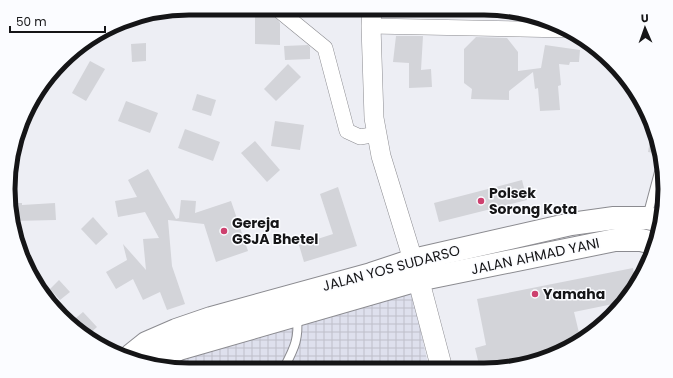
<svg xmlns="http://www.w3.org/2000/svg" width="673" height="378" viewBox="0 0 673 378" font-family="Poppins,sans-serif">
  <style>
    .industrial { fill: url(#industrial-grid) }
    .building { fill: #d3d4d9 }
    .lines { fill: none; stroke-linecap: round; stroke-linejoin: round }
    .service-casing { stroke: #8b8b90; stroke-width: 10 }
    .minor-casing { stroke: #8b8b90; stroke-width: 16 }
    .tertiary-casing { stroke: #8b8b90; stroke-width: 20 }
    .secondary-casing { stroke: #8b8b90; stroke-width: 22 }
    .trunk-casing { stroke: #8b8b90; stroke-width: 24 }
    .service { stroke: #fff; stroke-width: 8 }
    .minor { stroke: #fff; stroke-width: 15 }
    .tertiary { stroke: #fff; stroke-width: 19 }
    .secondary { stroke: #fff; stroke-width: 21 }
    .trunk { stroke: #fff; stroke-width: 22 }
    .poi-dot { fill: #cd406e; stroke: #fbfcff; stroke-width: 1.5 }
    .labels { text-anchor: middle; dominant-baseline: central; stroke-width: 3; stroke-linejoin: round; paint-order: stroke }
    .poi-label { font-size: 14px; font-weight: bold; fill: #151517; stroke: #fbfcff; text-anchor: start }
    .street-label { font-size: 14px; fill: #151517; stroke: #fbfcff }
    .rim { fill: none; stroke: #151517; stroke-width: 5 }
  </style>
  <defs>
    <pattern id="industrial-grid" width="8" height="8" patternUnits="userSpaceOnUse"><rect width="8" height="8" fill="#dee0ed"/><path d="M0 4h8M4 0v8" fill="none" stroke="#bebfca"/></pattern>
  </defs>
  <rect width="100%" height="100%" fill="#edeef4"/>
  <path class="industrial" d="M411,284L429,369L177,370L162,365Z"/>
  <g class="building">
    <path d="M255,12H272L280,23V45L255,44Z"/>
    <path d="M396,36H423L421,70L431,69L432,87L409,88V63L393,62Z"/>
    <path d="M476,37L507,38L518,52V71L541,68L545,45L580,50L579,62H570L569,65L559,64L561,85L558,86L560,110L540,111L538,88L535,89L533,72L509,91V100L471,99L472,89L464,83V49Z"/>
    <path d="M146,43V61L132,62L131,44Z"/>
    <path d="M308,45L310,47V59L285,60L284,46Z"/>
    <path d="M90,61L105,69L86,101L72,93Z"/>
    <path d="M288,64L301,77L276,101L264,89Z"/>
    <path d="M197,94L216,100L211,116L192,110Z"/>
    <path d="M126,101L158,113L150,133L118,121Z"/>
    <path d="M275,121L304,125L300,150L271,146Z"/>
    <path d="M185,129L220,142L213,161L178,148Z"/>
    <path d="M652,129L659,142L660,154L648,152Z"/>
    <path d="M255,141L280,170L267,182L241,153Z"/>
    <path d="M148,169L176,219L179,218L181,200L196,201L195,213L231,201L248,251L216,262L204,224L168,220L172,266L185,304L167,310L160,292L143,300L133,279L116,289L106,272L127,260L123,244L146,270L143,239L159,238L145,212L118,217L115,201L137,197L128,180Z"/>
    <path d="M522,180L527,200L439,222L434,203Z"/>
    <path d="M338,187L357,246L304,262L299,245L333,234L320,194Z"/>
    <path d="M9,203H22V205L55,203L56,220L13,221Z"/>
    <path d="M93,217L108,234L96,245L81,229Z"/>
    <path d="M633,268L636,285L618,303L574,312L581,341L507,368L480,369L475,348L486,345L477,299Z"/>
    <path d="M59,280L70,292L60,300L50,289Z"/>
    <path d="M83,312L97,327L87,336L70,323Z"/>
  </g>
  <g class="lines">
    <defs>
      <g id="service">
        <path d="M647,217L659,172L661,170"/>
        <path d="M285,366C295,347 299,338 297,316"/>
        <path d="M243,369L257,366H285"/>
      </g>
      <g id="minor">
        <path d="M280,8L281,12L325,48L347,131L360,137L377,134"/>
        <path d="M371,26L566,30"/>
      </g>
      <path id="tertiary" d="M372,8L371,26L374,118L381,156L413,260"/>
      <path id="secondary" d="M414,263L442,369"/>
      <g id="trunk">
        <path d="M131,355L146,343L176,330L211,318L371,274L413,260L571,224L614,218H647L661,221"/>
        <path d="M153,362L179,349L418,280L615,240H641L653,243"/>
      </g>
    </defs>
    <use href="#service" class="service-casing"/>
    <use href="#minor" class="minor-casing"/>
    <use href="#tertiary" class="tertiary-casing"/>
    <use href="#secondary" class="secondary-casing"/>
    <use href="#trunk" class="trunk-casing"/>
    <use href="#service" class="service"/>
    <use href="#minor" class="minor"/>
    <use href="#tertiary" class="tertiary"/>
    <use href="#secondary" class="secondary"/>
    <use href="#trunk" class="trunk"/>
  </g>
  <g class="poi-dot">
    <circle cx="481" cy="201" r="4"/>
    <circle cx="224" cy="231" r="4"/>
    <circle cx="535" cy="294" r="4"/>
  </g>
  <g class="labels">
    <g class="poi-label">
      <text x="489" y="193">Polsek<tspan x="489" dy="16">Sorong Kota</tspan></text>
      <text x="232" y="223">Gereja<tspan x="232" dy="16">GSJA Bhetel</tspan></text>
      <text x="543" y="294">Yamaha</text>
    </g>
    <g class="street-label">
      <text transform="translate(535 256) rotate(-12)">JALAN AHMAD YANI</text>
      <text transform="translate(391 268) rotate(-15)">JALAN YOS SUDARSO</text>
    </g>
  </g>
  <path d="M0 0H673V378H0ZM189 15H484A174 174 0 0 1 658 189V189A174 174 0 0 1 484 363H189A174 174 0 0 1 15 189V189A174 174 0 0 1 189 15Z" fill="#fbfcff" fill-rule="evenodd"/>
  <path class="rim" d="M189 15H484A174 174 0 0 1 658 189V189A174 174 0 0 1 484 363H189A174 174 0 0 1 15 189V189A174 174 0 0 1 189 15Z"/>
  <g transform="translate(645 28) rotate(358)" stroke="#fbfcff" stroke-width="3" paint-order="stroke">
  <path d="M0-3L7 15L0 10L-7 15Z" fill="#151517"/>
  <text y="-6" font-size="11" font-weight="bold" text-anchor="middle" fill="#151517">U</text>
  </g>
  <path d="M10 26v6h95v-6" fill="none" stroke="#151517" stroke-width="2"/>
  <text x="16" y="26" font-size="12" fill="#151517" stroke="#fbfcff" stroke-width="3" paint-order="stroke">50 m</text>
</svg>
